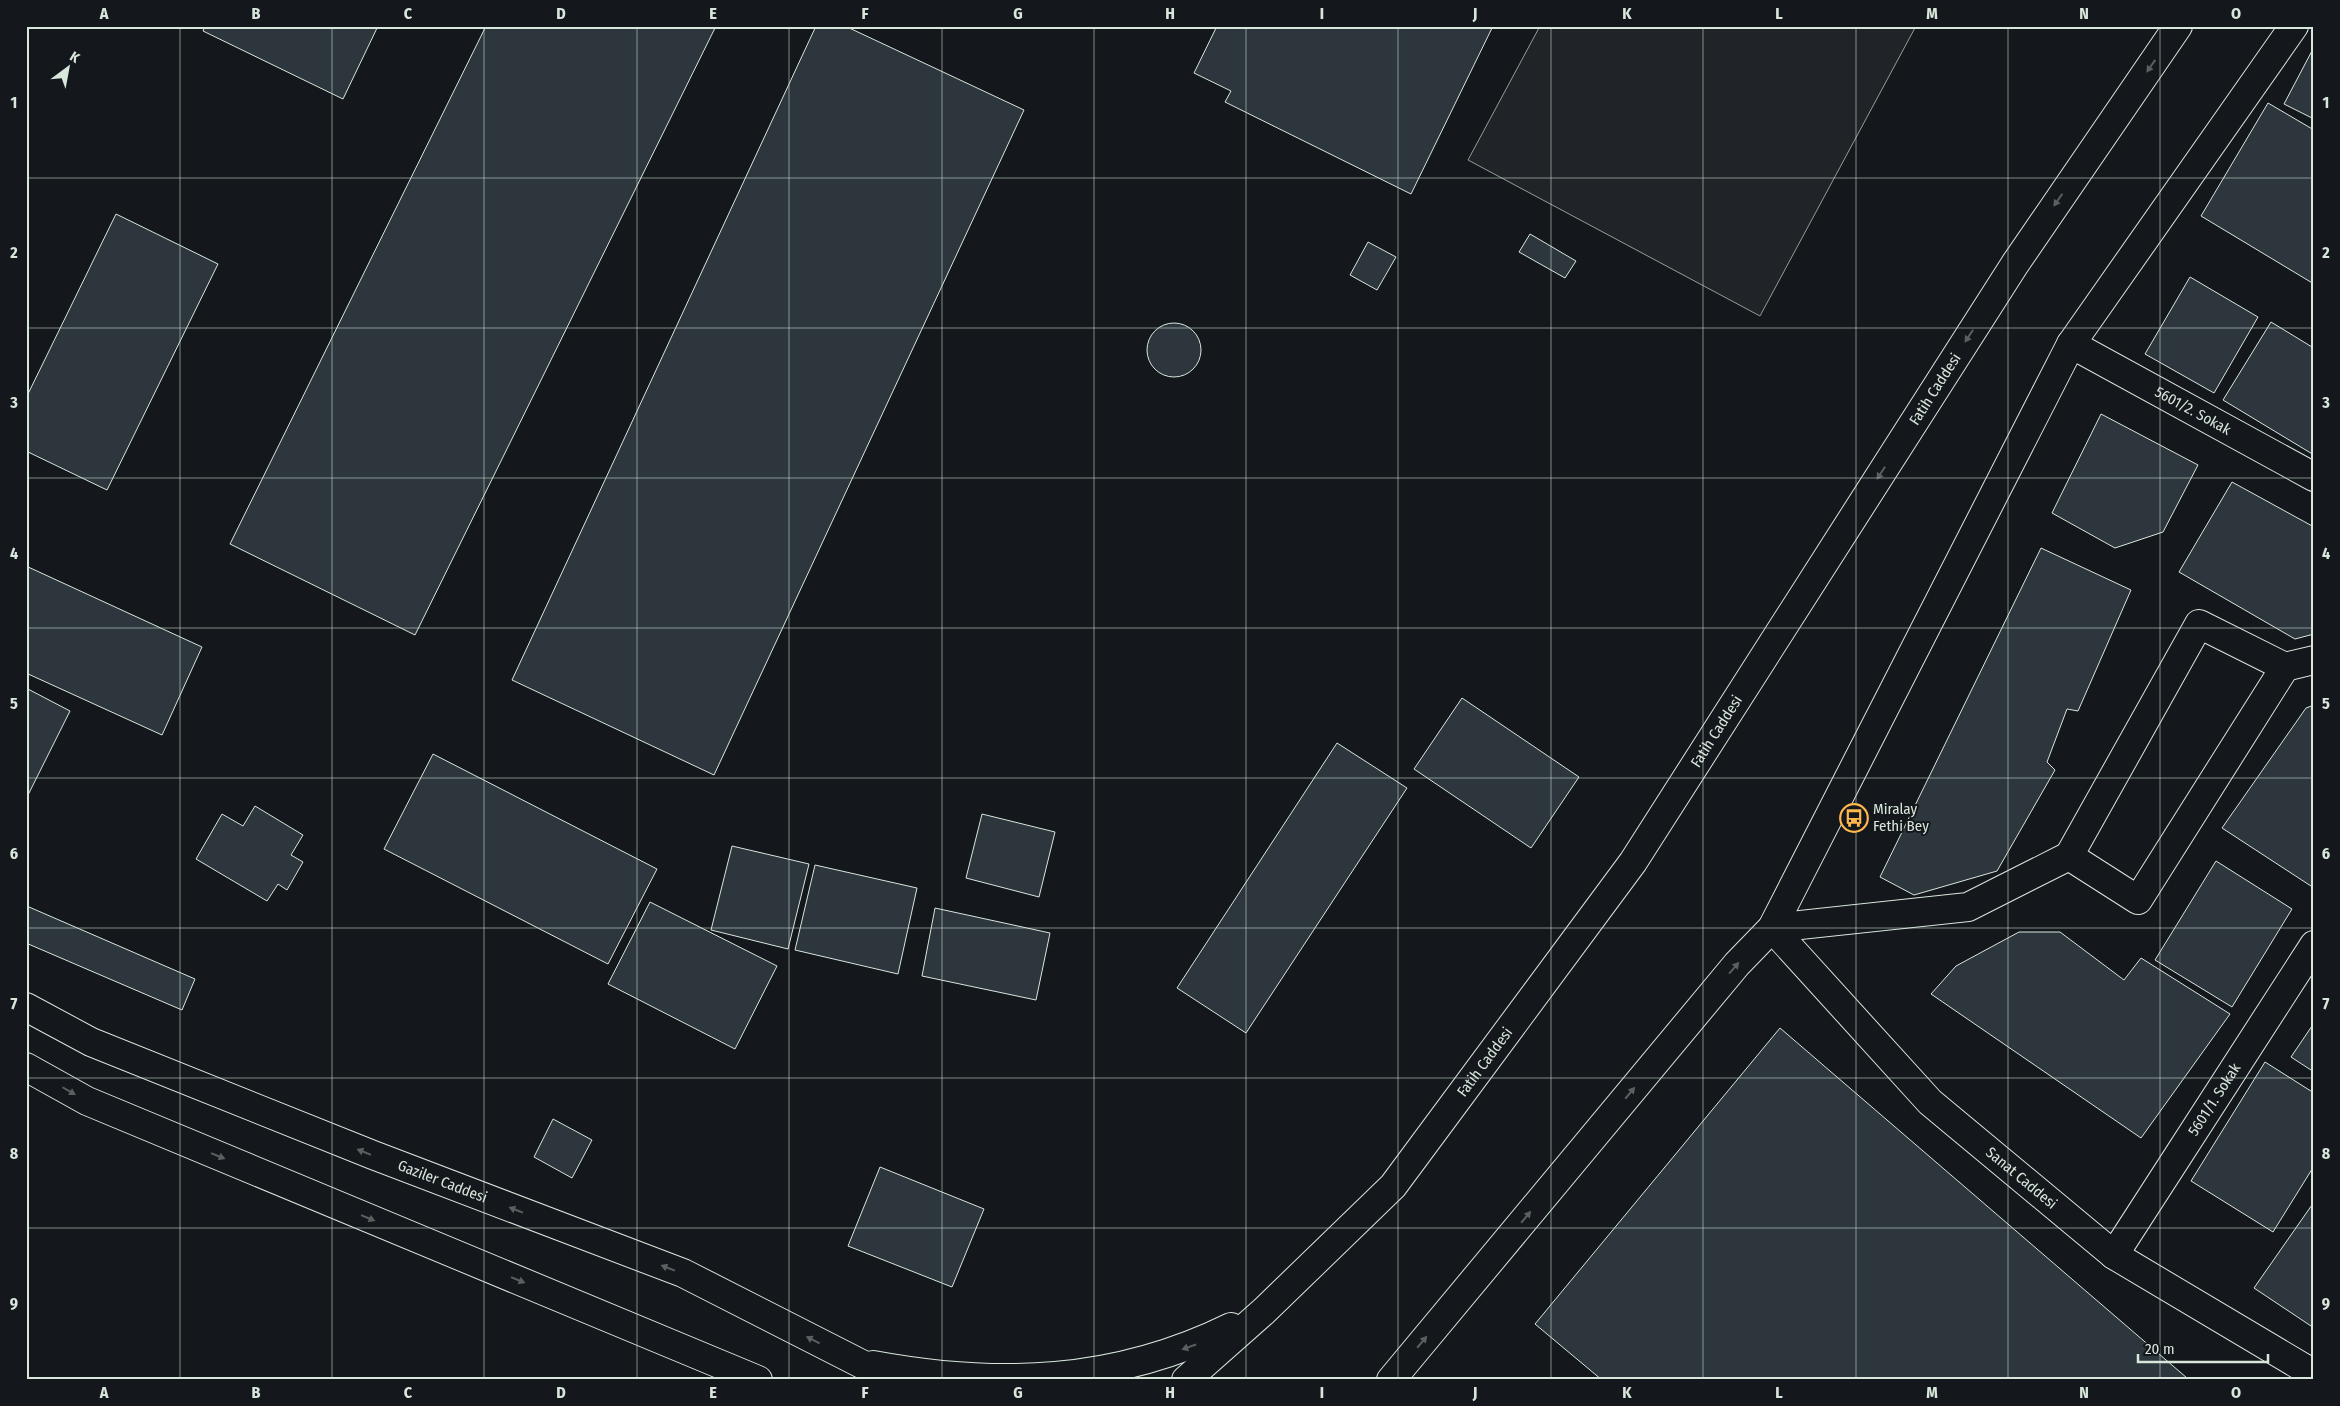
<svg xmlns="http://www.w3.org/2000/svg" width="2340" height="1406" viewBox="0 0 2340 1406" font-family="'Fira Sans Condensed',sans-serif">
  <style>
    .green { fill: #202428; stroke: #939e99 }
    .building { fill: #2c363c; stroke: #d8e6dc }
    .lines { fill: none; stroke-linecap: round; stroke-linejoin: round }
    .street-casing { stroke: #d8e6dc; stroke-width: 30 }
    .primary-casing { stroke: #d8e6dc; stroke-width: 30 }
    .street { stroke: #14181c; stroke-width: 28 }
    .primary { stroke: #14181c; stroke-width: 28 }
    .oneway { fill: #59605f }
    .grid { fill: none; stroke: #d8e6dc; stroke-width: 1; stroke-opacity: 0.55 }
    .labels { text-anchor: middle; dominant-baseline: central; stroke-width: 4; stroke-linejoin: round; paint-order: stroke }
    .street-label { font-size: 15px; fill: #d8e6dc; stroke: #14181c }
    .poi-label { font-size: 15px; fill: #d8e6dc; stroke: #14181c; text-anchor: start }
    .neatline { fill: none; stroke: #d8e6dc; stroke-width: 2 }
    .grid-label { font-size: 16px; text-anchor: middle; font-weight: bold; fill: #d8e6dc }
  </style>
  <rect width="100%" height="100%" fill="#14181c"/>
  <path class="green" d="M1540,26H1916L1760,316L1468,160Z"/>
  <g class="building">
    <path d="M205,26H378L343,99L203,31Z"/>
    <path d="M486,26H716L415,635L230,544Z"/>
    <path d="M816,26H845L1024,110L714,775L512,680Z"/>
    <path d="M1217,26H1493L1411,194L1225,102L1231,91L1194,73Z"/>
    <path d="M2314,47V119L2284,104Z"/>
    <path d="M2268,103L2314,130V284L2201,216Z"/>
    <path d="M116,214L218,264L107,490L26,451V398Z"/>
    <path d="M1530,234L1576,261L1565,278L1519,252Z"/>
    <path d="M1368,242L1396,257L1377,290L1350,275Z"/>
    <path d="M2190,277L2258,317L2214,393L2145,354Z"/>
    <path d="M2271,322L2312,347L2314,343V455L2223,400Z"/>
    <circle cx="1174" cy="350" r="27"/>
    <path d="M2101,414L2198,465L2163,532L2115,548L2052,513Z"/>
    <path d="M2232,482L2314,527V634L2295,639L2179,572Z"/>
    <path d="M2041,548L2131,590L2078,711L2067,709L2047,762L2055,770L1997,871L1914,895L1880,877Z"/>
    <path d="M26,566L202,647L162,735L26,673Z"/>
    <path d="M26,688L70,711L26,799Z"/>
    <path d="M1462,698L1579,777L1531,848L1414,769Z"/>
    <path d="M2314,705V888L2222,828L2306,708Z"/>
    <path d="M1337,743L1407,788L1246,1033L1177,988Z"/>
    <path d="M433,754L657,869L608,964L384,849Z"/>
    <path d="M255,806L303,835L291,855L303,862L287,890L278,884L267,901L196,859L222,814L243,826Z"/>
    <path d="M982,814L1055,832L1039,897L966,878Z"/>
    <path d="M732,846L809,864L788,949L711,930Z"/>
    <path d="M2216,861L2292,909L2232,1007L2155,960Z"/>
    <path d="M815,865L917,888L898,974L795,950Z"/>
    <path d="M650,902L777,966L735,1049L608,984Z"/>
    <path d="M29,907L195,979L182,1010L26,943V913Z"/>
    <path d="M935,908L1050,933L1036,1000L922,976Z"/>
    <path d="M2019,932H2060L2124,980L2141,958L2230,1014L2141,1138L1931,994L1956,966Z"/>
    <path d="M2314,1023V1072L2291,1057Z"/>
    <path d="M1780,1028L2187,1378L2186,1380H1602L1535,1324Z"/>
    <path d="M2265,1062L2314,1093V1166L2273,1232L2191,1181Z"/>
    <path d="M553,1119L592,1140L572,1178L534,1157Z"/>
    <path d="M880,1167L984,1209L952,1287L848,1246Z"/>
    <path d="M2314,1202V1328L2254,1288Z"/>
  </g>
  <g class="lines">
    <defs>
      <g id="street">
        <path id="s1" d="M2071,344L2314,477"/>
        <path d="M2199,624L2285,667L2138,900L2069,856Z"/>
        <path d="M2285,667L2314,660"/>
        <path id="s2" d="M1772,928L1930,1102L2114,1255L2314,1374"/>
        <path d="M1772,928L1968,907L2069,856"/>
        <path id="s3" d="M2114,1255L2314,945"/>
      </g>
      <g id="primary">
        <path id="s4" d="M26,1007L91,1042L373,1155L683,1273L893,1380"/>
        <path d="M26,1067L87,1101L758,1380"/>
        <path d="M873,1365C998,1388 1115,1384 1231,1327"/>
        <path id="s5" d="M1186,1380L1264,1311L1393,1186L1633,862L2015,264L2178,26"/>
        <path d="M1391,1380L1737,964L1772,928L2071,344L2294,26"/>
      </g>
    </defs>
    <use href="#street" class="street-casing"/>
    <use href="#primary" class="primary-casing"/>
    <use href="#street" class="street"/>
    <use href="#primary" class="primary"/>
  </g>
  <defs><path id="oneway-solid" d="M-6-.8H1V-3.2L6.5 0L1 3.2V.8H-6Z" transform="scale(1.25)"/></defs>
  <g class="oneway">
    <use href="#oneway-solid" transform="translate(2151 66) rotate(125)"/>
    <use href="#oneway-solid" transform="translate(2058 200) rotate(125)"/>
    <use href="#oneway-solid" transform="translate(1969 336) rotate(123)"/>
    <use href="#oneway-solid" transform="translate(1881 473) rotate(123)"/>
    <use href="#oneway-solid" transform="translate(1734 968) rotate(-49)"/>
    <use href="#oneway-solid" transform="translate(69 1091) rotate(30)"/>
    <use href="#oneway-solid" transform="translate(1630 1093) rotate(-50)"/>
    <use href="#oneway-solid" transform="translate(364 1152) rotate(-158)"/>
    <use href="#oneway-solid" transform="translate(218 1156) rotate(22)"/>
    <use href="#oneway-solid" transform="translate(516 1210) rotate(-159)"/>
    <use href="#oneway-solid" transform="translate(1526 1217) rotate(-50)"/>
    <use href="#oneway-solid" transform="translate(368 1218) rotate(22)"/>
    <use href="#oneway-solid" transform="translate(668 1268) rotate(-159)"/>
    <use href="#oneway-solid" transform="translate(518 1280) rotate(22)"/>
    <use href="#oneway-solid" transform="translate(813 1340) rotate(-153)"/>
    <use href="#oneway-solid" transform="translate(1422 1342) rotate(-50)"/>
    <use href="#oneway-solid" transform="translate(1189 1347) rotate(161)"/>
  </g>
  <path class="grid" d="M180,26V1380M332,26V1380M484,26V1380M637,26V1380M789,26V1380M942,26V1380M1094,26V1380M1246,26V1380M1398,26V1380M1551,26V1380M1703,26V1380M1856,26V1380M2008,26V1380M2160,26V1380M26,178H2314M26,328H2314M26,478H2314M26,628H2314M26,778H2314M26,928H2314M26,1078H2314M26,1228H2314"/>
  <defs>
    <symbol id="bus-ring" viewBox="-11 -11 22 22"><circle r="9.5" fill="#14181c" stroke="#ffb74d" stroke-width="1.5"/><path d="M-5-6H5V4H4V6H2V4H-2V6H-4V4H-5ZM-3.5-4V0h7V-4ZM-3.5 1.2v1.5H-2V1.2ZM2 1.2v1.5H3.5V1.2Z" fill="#ffb74d"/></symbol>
  </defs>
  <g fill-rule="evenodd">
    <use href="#bus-ring" x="1838" y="802" width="32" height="32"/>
  </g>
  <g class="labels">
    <g class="street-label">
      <text stroke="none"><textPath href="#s5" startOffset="1248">Fatih Caddesi</textPath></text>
      <text stroke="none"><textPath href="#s1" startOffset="139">5601/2. Sokak</textPath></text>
      <text stroke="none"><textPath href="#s5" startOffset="842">Fatih Caddesi</textPath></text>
      <text stroke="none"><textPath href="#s5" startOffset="438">Fatih Caddesi</textPath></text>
      <text stroke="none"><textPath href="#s3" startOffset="185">5601/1. Sokak</textPath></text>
      <text stroke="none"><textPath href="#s2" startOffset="354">Sanat Caddesi</textPath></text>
      <text stroke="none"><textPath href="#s4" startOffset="452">Gaziler Caddesi</textPath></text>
    </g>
    <g class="poi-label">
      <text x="1873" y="809">Miralay<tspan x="1873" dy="17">Fethi Bey</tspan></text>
    </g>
  </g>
  <rect width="2340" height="1406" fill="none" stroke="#14181c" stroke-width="55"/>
  <g transform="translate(68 68) rotate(32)" stroke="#14181c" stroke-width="4" paint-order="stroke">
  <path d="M0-4L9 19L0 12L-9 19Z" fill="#d8e6dc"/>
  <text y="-8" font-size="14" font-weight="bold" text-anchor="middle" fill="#d8e6dc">K</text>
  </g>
  <path d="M2138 1354v8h130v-8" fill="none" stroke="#d8e6dc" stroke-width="2.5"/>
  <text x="2145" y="1354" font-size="15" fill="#d8e6dc" stroke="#14181c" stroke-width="4" paint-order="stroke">20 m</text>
  <rect x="28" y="28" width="2284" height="1350" class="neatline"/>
  <g class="grid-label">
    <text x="104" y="19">A</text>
    <text x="256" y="19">B</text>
    <text x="408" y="19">C</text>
    <text x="561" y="19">D</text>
    <text x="713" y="19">E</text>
    <text x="865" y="19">F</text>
    <text x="1018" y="19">G</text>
    <text x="1170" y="19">H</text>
    <text x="1322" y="19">I</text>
    <text x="1475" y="19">J</text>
    <text x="1627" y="19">K</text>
    <text x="1779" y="19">L</text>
    <text x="1932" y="19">M</text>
    <text x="2084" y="19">N</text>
    <text x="2236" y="19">O</text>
    <text x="14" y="108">1</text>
    <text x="2326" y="108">1</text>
    <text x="14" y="258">2</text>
    <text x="2326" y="258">2</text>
    <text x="14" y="408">3</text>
    <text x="2326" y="408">3</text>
    <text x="14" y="559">4</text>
    <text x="2326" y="559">4</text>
    <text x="14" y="709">5</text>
    <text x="2326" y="709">5</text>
    <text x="14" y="859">6</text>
    <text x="2326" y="859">6</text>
    <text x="14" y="1009">7</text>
    <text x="2326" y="1009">7</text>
    <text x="14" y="1159">8</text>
    <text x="2326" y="1159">8</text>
    <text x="14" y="1309">9</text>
    <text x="2326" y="1309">9</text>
    <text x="104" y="1398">A</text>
    <text x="256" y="1398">B</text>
    <text x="408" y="1398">C</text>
    <text x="561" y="1398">D</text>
    <text x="713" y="1398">E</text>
    <text x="865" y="1398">F</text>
    <text x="1018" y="1398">G</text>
    <text x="1170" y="1398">H</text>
    <text x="1322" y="1398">I</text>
    <text x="1475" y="1398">J</text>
    <text x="1627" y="1398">K</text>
    <text x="1779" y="1398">L</text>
    <text x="1932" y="1398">M</text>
    <text x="2084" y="1398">N</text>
    <text x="2236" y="1398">O</text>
  </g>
</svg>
